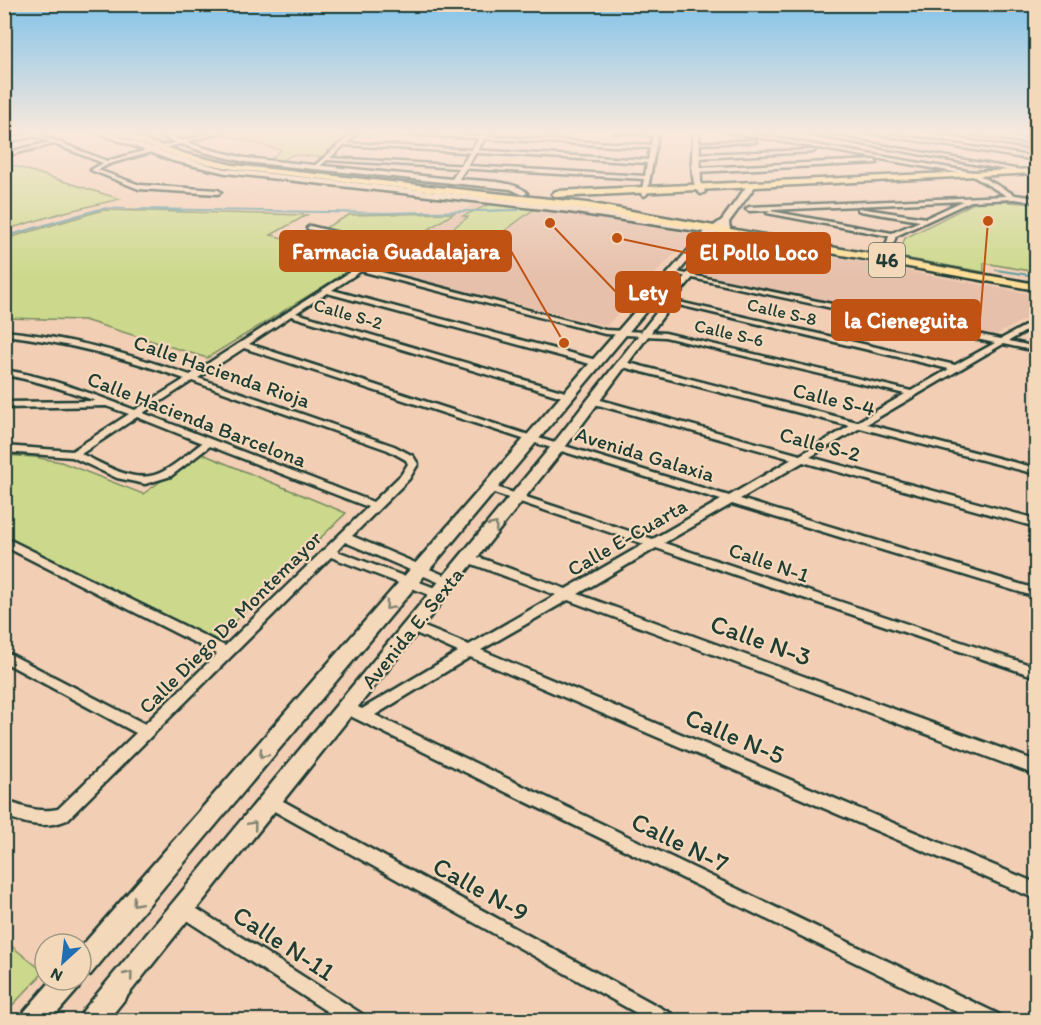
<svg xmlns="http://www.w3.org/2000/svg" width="1041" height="1025" viewBox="0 0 1041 1025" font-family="Itim,sans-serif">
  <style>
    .built { fill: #e6c0ab }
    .green { fill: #ccd98c; stroke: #768b60; stroke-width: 1.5 }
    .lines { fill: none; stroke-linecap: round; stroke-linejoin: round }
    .stream-far1 { stroke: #619ba3; stroke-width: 1.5 }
    .stream { stroke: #619ba3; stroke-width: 2 }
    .street-casing { stroke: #1f3d34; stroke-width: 5 }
    .secondary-casing { stroke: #1f3d34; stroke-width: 5 }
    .primary-casing { stroke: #1f3d34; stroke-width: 5 }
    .street { fill: #f4d8ba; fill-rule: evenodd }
    .secondary { fill: #f4d8ba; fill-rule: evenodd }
    .primary { fill: #fedd96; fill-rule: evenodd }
    .oneway { stroke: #7f8370 }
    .labels { text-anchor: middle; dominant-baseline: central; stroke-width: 4.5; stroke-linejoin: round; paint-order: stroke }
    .far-street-label { font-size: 18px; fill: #1f3d34; stroke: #f4d8ba }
    .shield { fill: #f4d8ba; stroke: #5f6c5c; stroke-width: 1.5 }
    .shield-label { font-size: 20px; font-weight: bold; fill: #1f3d34 }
    .street-label { font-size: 21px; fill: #1f3d34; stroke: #f4d8ba }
    .near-street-label { font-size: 26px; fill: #1f3d34; stroke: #f4d8ba }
    .leader { fill: none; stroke: #c05314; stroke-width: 2 }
    .callout-dot { fill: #c05314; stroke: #f4d8ba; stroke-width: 2 }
    .callout { fill: #c05314; stroke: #c05314; stroke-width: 2 }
    .callout-label { font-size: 22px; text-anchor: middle; font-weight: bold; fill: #fff }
  </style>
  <rect width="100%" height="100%" fill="#f2ceb4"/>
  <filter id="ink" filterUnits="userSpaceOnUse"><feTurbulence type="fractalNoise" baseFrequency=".0167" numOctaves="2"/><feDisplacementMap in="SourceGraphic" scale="12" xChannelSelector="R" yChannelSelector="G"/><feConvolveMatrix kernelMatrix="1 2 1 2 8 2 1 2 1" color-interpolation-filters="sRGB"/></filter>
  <g filter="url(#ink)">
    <g class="built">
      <path d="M471,201L490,204L464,215L469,217L446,233L459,238L449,245L476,252L534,209L616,218L686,233L693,237L685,247L668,260L606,326L371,268L453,215L471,206Z"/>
      <path d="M735,239L1036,295V313L994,336L705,276Z"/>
    </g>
    <g class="green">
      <path d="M224,132H290L300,134L303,132H351L322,157L292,155L280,162L269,161L281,150L219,134Z"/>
      <path d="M5,163L120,199L65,212L5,230Z"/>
      <path d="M980,200L1036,204V272L984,263V272L898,257L905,238Z"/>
      <path d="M490,204L534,209L476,252L448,245L458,238L445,234L468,217L463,216Z"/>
      <path d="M103,210L307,215L271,235L368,259L207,358L84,320L5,318V239Z"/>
      <path d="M454,213L401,247L323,229L349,215Z"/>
      <path d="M200,453L346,513L216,640L5,537L4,455L34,457L61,462L143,494Z"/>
      <path d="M5,941L44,972L5,1013H4Z"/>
    </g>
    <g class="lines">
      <g class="stream-far1">
        <path d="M95,211L105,208L184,211"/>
        <path d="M478,211L519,210"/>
      </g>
      <g class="stream">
        <path d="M143,209L385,213L519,210"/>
        <path d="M4,237L100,209"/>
        <path d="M996,270L1036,276"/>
      </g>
      <defs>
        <g id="street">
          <path d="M25,132H32L107,161L214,132H222L109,164L98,170L140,185L218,190L221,192L218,194L139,189L91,170L103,163L54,144L4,156V153L50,142L34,136L4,143V140L29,134Z"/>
          <path d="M354,132H359L347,143L648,160L650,148L370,132H402L651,145L653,135L615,132H658V134L647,194L644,196L641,194L644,179L327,160L317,169H313V167ZM344,145L647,163L645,176L330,158Z"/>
          <path d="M728,132H739L973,172L1015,195L1036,198V202L1014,199L971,201L896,236L888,259L885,261L882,259L889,236L767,213L770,211L892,233L920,221L860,211L858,210V208L926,218L963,201L749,211L746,209L749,207L1007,196L971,175Z"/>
          <path d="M797,132H808L1032,172L1029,174Z"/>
          <path d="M864,132H876L1036,157V160Z"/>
          <path d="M933,132H945L1036,147V149Z"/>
          <path d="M1000,132L1036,136V138L1002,133Z"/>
          <path d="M754,140L756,142L697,144L695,143Z"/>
          <path d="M815,150L813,152L696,158L693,156L696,154Z"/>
          <path d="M875,160L877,163L696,172L693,170L696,168Z"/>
          <path d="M310,226L380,243L391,249V251L366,268L605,330L665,333L911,391L949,369L666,302L670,300L955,365L995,343L669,273L672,271L1001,339L1036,320V325L1009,341L1036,347V351L1003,344L867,424L1036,468V474L860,428L810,457L1036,519V527L803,462L740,499L1036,589V597L732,504L664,543L1036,667V677L656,548L578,594L1036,761V775L568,600L481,650L1036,883V899L470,657L375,715L998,1014L1001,1020H973L342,712L340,708L342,704L347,702L362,709L458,652L409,630L407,627L409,624L413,622L417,624L469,645L556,595L464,561L462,558L464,555H472L566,589L644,544L485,490L484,488L485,486H493L653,539L721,500L529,441L244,348L198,378L394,446L413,456L418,464L409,479L352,536L453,579L455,582L453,585H445L345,542L337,551L443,591L445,594L443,597L439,598L435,597L331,557L67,820C45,829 26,825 4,815V800C23,807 37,813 58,809L136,733L4,662V651L145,724L217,654L4,546V537L225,646L368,507L210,446L171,476L145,484L117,478L72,457L4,452V446L72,451L129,414L106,406L4,408V402L96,401C66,390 36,380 4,375V370C50,377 92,394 135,410L185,379C125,358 67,342 4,335V331C69,337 129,354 190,375L384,250L376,245L308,229L307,228ZM361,271L605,334L665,337L905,394L857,422L625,362H619V366L850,426L800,455L597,399H591L590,401L591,403L792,459L729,496L535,437L249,344L291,316L566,398H572L573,396L572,394L296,313L327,293L594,365H600L601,363L600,361L332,290ZM192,381L388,450L406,460L408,464L401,475L373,502L143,413ZM137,417L202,443C190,452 178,463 164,471C137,487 106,465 81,454Z"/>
          <path d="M272,795L672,1014L675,1020H649L267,807L265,802L267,797Z"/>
          <path d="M183,900L362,1014L365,1020H340L177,914L175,908L177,902Z"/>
        </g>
        <g id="secondary">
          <path d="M96,132H106L178,157L226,169L569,206L711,228L722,220L749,183L756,185L729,222L730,229L723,242L684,288L563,450L108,1020H79L83,1011L553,444L722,229L719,233L708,237L90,975L81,978V947L704,232L569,212L226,173L173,161Z"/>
          <path d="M147,132H157L208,149L245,158L452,179L483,132H489L459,179C476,181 516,180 527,193L523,195L511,189L245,162L204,152Z"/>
          <path d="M693,132H699L701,182L705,192L701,194C688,187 693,147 693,132Z"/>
          <path d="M81,978L82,980L78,989L51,1020H21L25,1011L52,980Z"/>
        </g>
        <g id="primary">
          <path d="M110,132H122L186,154L233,165L587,203L1036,284V290L587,209L233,169L181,158Z"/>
          <path d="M1036,169V173L556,197L552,194L556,191Z"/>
        </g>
      </defs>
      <use href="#street" class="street-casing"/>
      <use href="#secondary" class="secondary-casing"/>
      <use href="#primary" class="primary-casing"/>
      <use href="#street" class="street"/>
      <use href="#secondary" class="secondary"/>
      <use href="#primary" class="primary"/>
    </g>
    <defs><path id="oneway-chevron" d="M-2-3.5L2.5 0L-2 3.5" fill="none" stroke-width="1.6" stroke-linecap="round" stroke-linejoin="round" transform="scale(1.5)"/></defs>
    <g class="oneway">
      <use href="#oneway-chevron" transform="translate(494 526) rotate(-51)"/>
      <use href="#oneway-chevron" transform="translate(389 606) rotate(131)"/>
      <use href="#oneway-chevron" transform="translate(263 754) rotate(131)"/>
      <use href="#oneway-chevron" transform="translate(253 825) rotate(-50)"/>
      <use href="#oneway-chevron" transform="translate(136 902) rotate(131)"/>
      <use href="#oneway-chevron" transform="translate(129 975) rotate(-51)"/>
    </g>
  </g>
  <linearGradient id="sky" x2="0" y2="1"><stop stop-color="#83c3ea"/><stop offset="0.48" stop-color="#f9e9dd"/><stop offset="1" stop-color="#f9e9dd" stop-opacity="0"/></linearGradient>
  <rect width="1041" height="276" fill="url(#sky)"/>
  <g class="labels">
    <g class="far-street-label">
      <text transform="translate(782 312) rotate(13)">Calle S-8</text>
      <text transform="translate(348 314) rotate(16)">Calle S-2</text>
      <text transform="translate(729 333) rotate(13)">Calle S-6</text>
    </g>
    <rect class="shield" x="869" y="243" width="36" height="34" rx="4.5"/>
    <g class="shield-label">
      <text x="887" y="260">46</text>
    </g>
    <g class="street-label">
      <text transform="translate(222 371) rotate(19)">Calle Hacienda Rioja</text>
      <text transform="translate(834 399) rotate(14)">Calle S-4</text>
      <text transform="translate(197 419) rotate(21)">Calle Hacienda Barcelona</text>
      <text transform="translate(820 444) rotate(15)">Calle S-2</text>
      <text transform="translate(645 454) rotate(17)">Avenida Galaxia</text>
      <text transform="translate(627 537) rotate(-30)">Calle E-Cuarta</text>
      <text transform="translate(769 562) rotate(19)">Calle N-1</text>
      <text transform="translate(230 622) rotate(-45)">Calle Diego De Montemayor</text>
      <text transform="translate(412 628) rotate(-51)">Avenida E. Sexta</text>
    </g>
    <g class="near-street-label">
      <text transform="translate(761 640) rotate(20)">Calle N-3</text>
      <text transform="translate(735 736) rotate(23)">Calle N-5</text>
      <text transform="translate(680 842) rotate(26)">Calle N-7</text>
      <text transform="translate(481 889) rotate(29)">Calle N-9</text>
      <text transform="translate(284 943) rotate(33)">Calle N-11</text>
    </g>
  </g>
  <path class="leader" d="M564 343L511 251M617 238L687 253M550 223L616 292M988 221L980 320"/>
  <g class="callout-dot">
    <circle cx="564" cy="343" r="6"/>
    <circle cx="617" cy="238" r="6"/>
    <circle cx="550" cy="223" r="6"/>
    <circle cx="988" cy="221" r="6"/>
  </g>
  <g class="callout">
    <rect x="280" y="231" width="231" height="40" rx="6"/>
    <rect x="687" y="233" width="143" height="40" rx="6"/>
    <rect x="616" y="272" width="64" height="40" rx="6"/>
    <rect x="832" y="300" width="148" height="40" rx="6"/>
  </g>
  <g class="callout-label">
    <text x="396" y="259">Farmacia Guadalajara</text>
    <text x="759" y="260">El Pollo Loco</text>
    <text x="648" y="300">Lety</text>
    <text x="906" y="328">la Cieneguita</text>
  </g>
  <rect width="1041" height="1025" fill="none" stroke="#f4d8ba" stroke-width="24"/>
  <rect x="12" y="12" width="1017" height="1001" fill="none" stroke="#1f3d34" stroke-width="2" filter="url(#ink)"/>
  <g transform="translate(63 962) rotate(207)"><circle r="28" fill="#f4d8ba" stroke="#9f9a84" stroke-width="1.5"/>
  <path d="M0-4.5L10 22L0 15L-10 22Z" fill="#1f6fb2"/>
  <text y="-9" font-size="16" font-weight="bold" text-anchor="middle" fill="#1f3d34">N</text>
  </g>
</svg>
